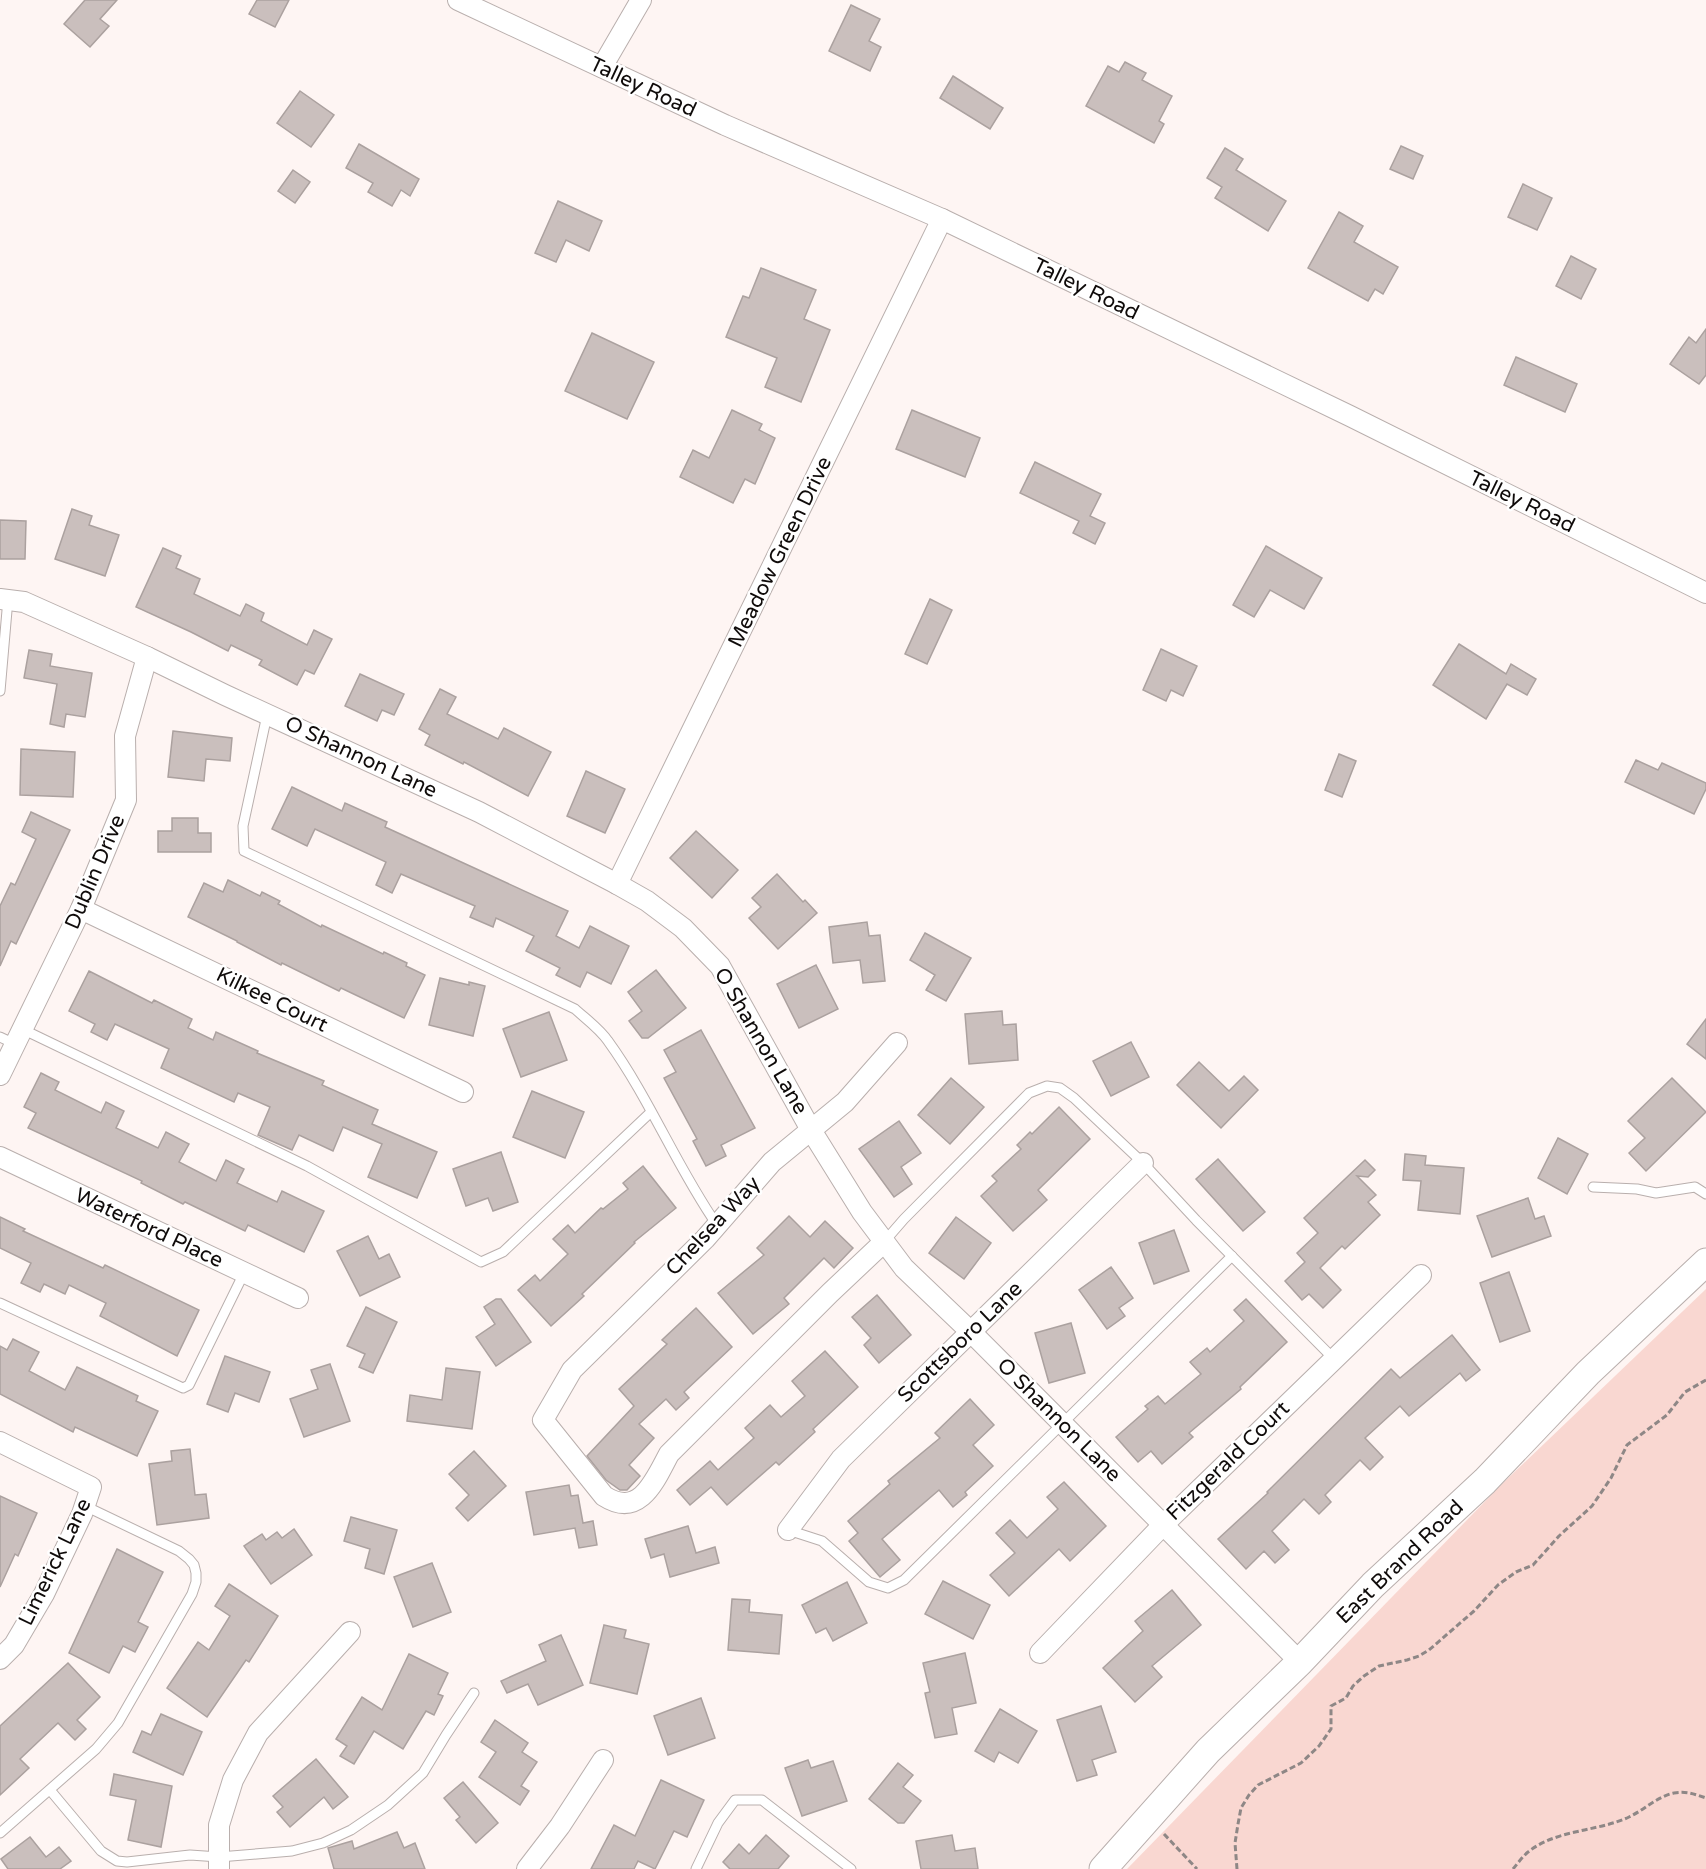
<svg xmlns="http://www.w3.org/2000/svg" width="1706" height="1869" viewBox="0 0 1706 1869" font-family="'Varela Round',sans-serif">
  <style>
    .grass { fill: #f9d7d1 }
    .building { fill: #cabfbd; stroke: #aba19f; stroke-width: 1.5 }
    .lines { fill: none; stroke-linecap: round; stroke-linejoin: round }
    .lane-casing { stroke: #b9afad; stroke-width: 11 }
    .street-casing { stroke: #b9afad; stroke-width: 22 }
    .secondary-casing { stroke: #b9afad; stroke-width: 29 }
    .path { stroke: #8e8786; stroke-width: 3; stroke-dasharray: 6 3; stroke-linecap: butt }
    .lane { stroke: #fff; stroke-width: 9 }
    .street { stroke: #fff; stroke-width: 20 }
    .secondary { stroke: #fff; stroke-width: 27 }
    .labels { text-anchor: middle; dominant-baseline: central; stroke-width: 5; stroke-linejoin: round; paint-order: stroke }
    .street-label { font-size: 21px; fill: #0f0b0a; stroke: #fff }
  </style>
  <rect width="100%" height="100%" fill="#fef5f3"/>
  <path class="grass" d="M1706,1289V1869H1127L1503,1483Z"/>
  <g class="building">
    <path d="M85,0H117L100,19L109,26L90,47L64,24Z"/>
    <path d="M257,0H289L275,27L249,14Z"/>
    <path d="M851,5L880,19L869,41L881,47L870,71L829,51Z"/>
    <path d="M1125,62L1146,73L1142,80L1172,96L1159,121L1164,124L1154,143L1086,106L1108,66L1119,72Z"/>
    <path d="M953,76L1003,108L990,129L940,98Z"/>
    <path d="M300,91L334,115L311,147L277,123Z"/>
    <path d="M359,144L419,179L410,196L401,190L392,206L368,192L373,183L346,168Z"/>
    <path d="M1401,146L1423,156L1413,179L1390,169Z"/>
    <path d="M1225,148L1243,159L1236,170L1286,201L1268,231L1215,198L1222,187L1207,178Z"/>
    <path d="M293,170L310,182L295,203L278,191Z"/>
    <path d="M1523,184L1552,198L1537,230L1508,217Z"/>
    <path d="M558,201L602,221L589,251L566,240L556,262L535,253Z"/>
    <path d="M1339,212L1363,226L1354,242L1398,267L1383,294L1375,289L1368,301L1308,268Z"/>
    <path d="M1571,256L1596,269L1581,299L1556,286Z"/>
    <path d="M761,268L816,290L804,319L830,330L801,402L765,387L777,358L726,337L743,296L749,298Z"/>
    <path d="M1706,329V375L1699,384L1670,364L1689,337L1696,343Z"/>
    <path d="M592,333L654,362L627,419L565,391Z"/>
    <path d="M1516,357L1577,384L1565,412L1504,385Z"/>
    <path d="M732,410L762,424L759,430L775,438L755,484L745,479L733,503L680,477L693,450L709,458Z"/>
    <path d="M912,410L980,438L965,477L896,449Z"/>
    <path d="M1035,462L1101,494L1090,516L1105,523L1095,544L1073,533L1079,521L1020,493Z"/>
    <path d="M72,509L92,516L89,525L119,535L105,576L55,559Z"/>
    <path d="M0,520L26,521L25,559H0Z"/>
    <path d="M1266,546L1322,578L1304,609L1270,590L1254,617L1233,605Z"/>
    <path d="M163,548L181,556L176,568L200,579L194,594L240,616L246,604L264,613L261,621L307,645L314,630L332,639L314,674L305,670L297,685L259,665L262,660L231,645L228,651L191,632L136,607Z"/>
    <path d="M930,599L952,610L927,664L905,654Z"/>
    <path d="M1459,644L1506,674L1511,664L1536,679L1527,695L1507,684L1486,719L1433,685Z"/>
    <path d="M1161,649L1197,666L1183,696L1171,690L1166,701L1143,690Z"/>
    <path d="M29,650L52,654L50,666L92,673L85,717L66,714L64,727L50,724L57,684L24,678Z"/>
    <path d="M360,674L404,694L394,715L382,710L377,721L345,706Z"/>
    <path d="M440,689L456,697L447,714L498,739L504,728L551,752L528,796L464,762L463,764L425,745L430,735L419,729Z"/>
    <path d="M173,731L232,738L230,761L206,759L204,781L168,777Z"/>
    <path d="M21,749L75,752L73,797L20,795Z"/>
    <path d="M1339,754L1356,761L1342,797L1325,790Z"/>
    <path d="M1636,760L1658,770L1662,763L1706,783V789L1694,814L1625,782Z"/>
    <path d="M586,771L625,789L605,833L567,816Z"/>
    <path d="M292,787L342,811L345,803L387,822L385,827L568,911L556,936L579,948L590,926L629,946L611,984L587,972L580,987L556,975L560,968L526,951L534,936L496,918L493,927L470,917L475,906L401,874L392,893L376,885L386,862L315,829L307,846L272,829Z"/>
    <path d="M31,812L70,830L16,944L11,941L0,966V906L11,883L15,885L36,839L22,832Z"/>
    <path d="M172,818H198V833H211V852H158V831H172Z"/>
    <path d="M696,831L738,870L712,898L670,858Z"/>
    <path d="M777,874L803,902L805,900L817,913L778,949L749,918L761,907L752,898Z"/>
    <path d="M228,880L260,896L262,892L280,901L278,904L321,927L322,925L383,954L384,952L407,963L406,966L425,975L404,1018L341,988L339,991L282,963L281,965L237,942V941L188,917L204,883L223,892Z"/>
    <path d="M867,922L869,936L880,935L885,981L863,983L860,960L833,963L829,927Z"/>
    <path d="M925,933L971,958L946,1001L926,990L935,975L910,960Z"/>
    <path d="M816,965L838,1009L799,1028L777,984Z"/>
    <path d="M656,970L686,1008L648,1038H642L629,1021L642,1011L628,992Z"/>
    <path d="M89,971L152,1003L154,1000L192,1019L188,1028L213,1040L216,1032L258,1051L257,1053L324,1081L322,1085L378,1110L372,1124L437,1152L417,1198L368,1177L382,1144L343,1127L333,1151L299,1135L292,1150L258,1135L270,1107L238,1093L234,1102L161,1068L169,1049L115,1024L107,1040L91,1032L95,1024L69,1011Z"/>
    <path d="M440,978L469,985V982L485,986L473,1036L429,1025Z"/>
    <path d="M1002,1011L1003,1025L1016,1024L1018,1060L969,1064L965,1014Z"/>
    <path d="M549,1012L567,1060L521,1077L503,1029Z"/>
    <path d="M1706,1019V1059L1687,1044Z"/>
    <path d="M701,1030L755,1128L721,1145L726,1156L706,1166L693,1141L697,1139L664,1078L676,1072L664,1050Z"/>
    <path d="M1131,1042L1149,1077L1111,1096L1093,1061Z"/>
    <path d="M1199,1062L1229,1091L1244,1076L1258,1090L1221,1128L1177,1085Z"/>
    <path d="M41,1073L59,1082L55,1090L101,1113L106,1102L124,1111L116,1128L158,1148L166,1132L189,1144L179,1162L216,1181L226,1160L244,1169L237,1183L277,1202L282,1191L324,1211L304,1252L248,1225L245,1231L185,1202L183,1204L141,1183L142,1181L28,1128L36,1113L24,1107Z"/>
    <path d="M951,1078L984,1107L950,1144L918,1115Z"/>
    <path d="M1672,1078L1706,1112L1646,1171L1629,1153L1645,1138L1628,1121Z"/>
    <path d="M532,1091L584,1112L565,1158L513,1137Z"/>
    <path d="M1059,1107L1090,1139L1038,1190L1047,1200L1013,1231L981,1196L997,1181L992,1176L1021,1149L1017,1145L1030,1132L1032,1134Z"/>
    <path d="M899,1121L921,1153L901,1167L912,1184L894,1197L859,1149Z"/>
    <path d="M1558,1138L1588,1154L1567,1194L1538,1178Z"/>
    <path d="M501,1152L518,1202L493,1211L488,1198L466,1206L453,1169Z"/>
    <path d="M1405,1154L1426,1156L1425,1165L1464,1168L1460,1214L1418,1210L1421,1181L1403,1180Z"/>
    <path d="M1218,1159L1265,1212L1243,1231L1196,1179Z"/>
    <path d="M1365,1160L1375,1170L1368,1177L1357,1176L1376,1195L1368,1202L1380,1215L1345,1249L1342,1246L1320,1268L1341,1290L1323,1308L1309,1294L1302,1300L1285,1281L1305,1262L1297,1253L1318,1233L1304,1218Z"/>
    <path d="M643,1166L676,1208L634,1242L635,1243L582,1294L584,1296L551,1326L518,1290L535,1275L540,1281L568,1254L553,1239L568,1225L575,1233L601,1208L603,1209L628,1189L623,1183Z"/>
    <path d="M1528,1198L1535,1219L1544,1216L1551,1236L1492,1257L1477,1216Z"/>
    <path d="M789,1216L810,1237L825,1221L853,1248L834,1268L824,1258L784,1298L789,1304L753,1334L718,1293L764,1255L757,1248Z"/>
    <path d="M0,1217L25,1229L23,1231L103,1268L105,1265L199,1310L177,1356L100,1316L106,1303L69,1285L65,1294L44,1284L40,1292L21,1283L31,1263L0,1248Z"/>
    <path d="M956,1217L991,1243L964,1279L929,1253Z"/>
    <path d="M1174,1230L1189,1271L1154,1284L1139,1243Z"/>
    <path d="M368,1236L379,1259L389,1254L400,1277L360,1296L337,1251Z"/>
    <path d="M1111,1267L1133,1298L1119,1308L1125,1316L1107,1329L1079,1290Z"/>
    <path d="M1509,1272L1530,1331L1500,1342L1480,1283Z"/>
    <path d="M877,1295L911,1335L879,1363L864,1345L871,1338L852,1317Z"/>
    <path d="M496,1299H501L531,1342L496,1366L476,1337L495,1324L484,1307Z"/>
    <path d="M1246,1299L1287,1342L1240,1387L1241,1389L1189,1433L1193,1437L1162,1464L1151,1451L1138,1462L1116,1437L1148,1409L1145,1406L1158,1396L1165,1404L1201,1374L1190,1362L1207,1348L1210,1352L1244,1321L1234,1310Z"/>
    <path d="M366,1307L397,1322L373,1373L359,1367L365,1354L347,1346Z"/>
    <path d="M696,1308L732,1347L684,1392L689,1398L676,1410L666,1399L639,1424L654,1438L629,1465L640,1476L627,1490H620L606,1480L587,1456L634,1406L619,1389L667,1344L662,1340Z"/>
    <path d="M1071,1323L1085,1373L1049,1383L1035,1333Z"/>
    <path d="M1452,1335L1480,1370L1466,1381L1460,1373L1409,1416L1400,1406L1365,1438L1383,1457L1370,1470L1360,1460L1325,1495L1331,1502L1319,1514L1304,1499L1272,1531L1289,1550L1275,1563L1264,1551L1246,1569L1218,1539L1268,1493L1267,1492L1391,1369L1400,1378Z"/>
    <path d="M13,1339L39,1352L29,1371L65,1390L77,1367L138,1396L136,1401L158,1411L137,1456L75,1427L73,1432L0,1394V1346L7,1350Z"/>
    <path d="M825,1351L858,1387L813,1429L815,1432L779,1465L776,1462L727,1505L711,1487L690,1505L677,1490L710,1461L718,1470L754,1438L745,1428L770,1405L781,1417L805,1396L792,1381Z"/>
    <path d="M225,1356L270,1372L259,1402L235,1393L228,1412L207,1404Z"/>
    <path d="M330,1364L350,1421L304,1437L290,1399L318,1389L311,1370Z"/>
    <path d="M446,1368L480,1372L472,1429L407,1421L410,1395L442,1400Z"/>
    <path d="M970,1399L994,1425L973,1445L993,1466L965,1492L967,1495L953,1507L939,1490L882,1539L900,1560L880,1577L849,1541L858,1533L848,1521L890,1484L888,1481L940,1438L935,1433Z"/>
    <path d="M190,1449L195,1495L206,1494L209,1518L157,1525L149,1464L172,1461L171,1451Z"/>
    <path d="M474,1451L506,1486L468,1521L456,1508L469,1495L449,1474Z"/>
    <path d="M1064,1482L1106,1526L1070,1561L1059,1549L1009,1596L990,1575L1015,1553L996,1533L1010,1520L1027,1538L1058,1509L1047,1497Z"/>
    <path d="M569,1485L571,1496L578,1495L583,1523L593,1521L597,1545L579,1548L575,1528L534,1535L526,1492Z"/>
    <path d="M0,1496L37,1513L18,1556L15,1554L0,1587Z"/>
    <path d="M351,1517L397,1530L384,1574L365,1568L370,1549L344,1541Z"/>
    <path d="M688,1526L696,1553L715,1547L719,1563L670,1577L664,1554L651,1558L645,1539Z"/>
    <path d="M294,1529L312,1555L271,1584L244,1546L262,1534L266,1540L277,1532L282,1538Z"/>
    <path d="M117,1549L163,1572L138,1622L148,1627L135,1652L123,1646L109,1673L69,1653Z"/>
    <path d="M432,1563L451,1612L413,1627L394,1577Z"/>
    <path d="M943,1581L990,1605L973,1639L925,1614Z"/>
    <path d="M847,1582L867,1623L833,1641L826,1628L816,1633L802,1605Z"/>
    <path d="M229,1584L278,1616L249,1662L246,1660L207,1717L167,1688L198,1642L209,1650L230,1616L215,1606Z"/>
    <path d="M1172,1590L1201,1625L1152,1666L1162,1677L1135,1702L1103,1668L1143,1631L1135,1621Z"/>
    <path d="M732,1599L750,1600L749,1612L782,1615L779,1654L728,1650Z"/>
    <path d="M604,1625L626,1630L624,1638L649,1644L637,1694L590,1683Z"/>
    <path d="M561,1635L583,1685L538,1705L528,1684L507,1693L501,1681L546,1661L539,1645Z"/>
    <path d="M965,1653L976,1703L952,1708L957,1734L935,1738L925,1693L930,1692L923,1663Z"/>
    <path d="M409,1654L448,1673L438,1694L443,1696L434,1715L426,1711L403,1749L374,1731L354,1764L340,1756L347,1746L336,1739L362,1697L382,1710Z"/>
    <path d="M68,1663L100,1697L77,1720L86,1729L75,1740L58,1723L20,1759L29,1768L0,1795V1726Z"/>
    <path d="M701,1698L715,1738L668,1755L654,1716Z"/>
    <path d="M1101,1706L1116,1752L1092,1760L1097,1775L1077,1781L1057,1720Z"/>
    <path d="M1000,1709L1037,1731L1018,1763L999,1752L994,1762L975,1751Z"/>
    <path d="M161,1714L202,1732L183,1775L133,1752L142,1731L151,1735Z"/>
    <path d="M495,1720L528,1743L522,1752L537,1762L521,1786L529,1791L520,1805L479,1777L496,1752L481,1742Z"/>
    <path d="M316,1759L348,1797L333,1809L324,1797L290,1827L277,1812L283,1807L273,1796Z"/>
    <path d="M808,1760L811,1768L833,1761L847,1801L802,1816L785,1768Z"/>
    <path d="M898,1763L913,1775L903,1787L921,1801L904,1823H898L869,1799Z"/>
    <path d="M114,1774L172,1786L161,1847L128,1840L136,1800L110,1795Z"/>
    <path d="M661,1780L704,1800L687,1837L674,1831L655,1869L638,1861L634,1869H591L614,1825L635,1836Z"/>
    <path d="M463,1782L498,1823L476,1843L456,1820L460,1817L444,1798Z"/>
    <path d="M397,1832L404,1848L415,1843L425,1869H334L328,1848L352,1841L354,1849Z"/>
    <path d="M766,1835L789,1856L778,1869H730L723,1862L739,1844L749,1854Z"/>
    <path d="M952,1835L955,1851L975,1848L978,1869H921L916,1841Z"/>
    <path d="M30,1837L46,1857L59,1847L71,1861L60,1869H8L1,1859Z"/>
  </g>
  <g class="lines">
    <defs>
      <g id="lane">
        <path d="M0,691L8,599"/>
        <path d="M267,715L243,826L244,851L575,1009C586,1019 600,1029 608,1041C650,1099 676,1166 717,1225"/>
        <path d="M22,1029L307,1166L481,1262L503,1252L651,1112"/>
        <path d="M0,1037L15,1044"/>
        <path d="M1593,1187L1637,1189L1656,1193L1695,1187L1706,1194"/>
        <path d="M884,1242L904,1219L1029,1093L1047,1086L1060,1088L1074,1098L1143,1163L1196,1220L1334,1359"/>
        <path d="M0,1303L183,1388L189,1385L244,1273"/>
        <path d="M788,1530L822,1541L869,1582L888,1588L904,1580L1232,1256"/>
        <path d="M50,1790L101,1851L117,1861L127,1862L190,1855L219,1857L292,1851L323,1843L351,1830L388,1805L423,1773L446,1735L474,1693"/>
        <path d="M0,1833L96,1749L118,1723L192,1594L196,1582V1573L194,1565L189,1559L179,1551L85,1506"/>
        <path d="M696,1869L718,1823L735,1800H762L851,1869"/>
      </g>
      <g id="street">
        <path d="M458,0L725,125L942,219L1350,416L1706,593"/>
        <path d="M602,67L641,0"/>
        <path d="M0,599L24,602L147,657L225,695L479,812L617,884L647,901L683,928L720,966L811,1130L862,1212L904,1268L971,1332L1300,1662"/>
        <path d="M617,884L942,219"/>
        <path d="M81,909L463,1092"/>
        <path d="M0,1075L81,909L126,800L125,736L147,657"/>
        <path d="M0,1157L298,1298"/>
        <path d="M884,1242L830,1293L669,1454C655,1480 640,1519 604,1496L543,1420L572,1370L705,1239L772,1162L845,1102L897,1043"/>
        <path d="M0,1442L91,1487L82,1514L44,1594L14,1645L0,1659"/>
        <path d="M788,1530L841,1459L1143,1163"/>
        <path d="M1040,1653L1163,1525L1421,1275"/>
        <path d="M219,1869V1825L233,1780L258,1733L350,1632"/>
        <path d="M527,1869L560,1826L603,1760"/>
      </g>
      <path id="secondary" d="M1103,1869L1208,1751L1300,1662L1373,1585L1485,1481L1588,1373L1706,1262"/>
    </defs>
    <use href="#lane" class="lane-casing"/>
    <use href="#street" class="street-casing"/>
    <use href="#secondary" class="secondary-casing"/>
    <g class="path">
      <path d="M1164,1834L1197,1869"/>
      <path d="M1237,1869L1235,1843L1238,1824L1241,1808L1249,1795L1258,1785L1301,1763L1319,1746L1331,1729V1706L1346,1698L1353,1686L1364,1676L1379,1666L1407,1660L1419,1656L1429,1650L1474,1611L1498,1585L1516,1572L1533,1565L1559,1536L1592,1506L1611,1478L1627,1445L1667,1415L1685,1392L1706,1380"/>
      <path d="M1513,1869C1518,1863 1523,1856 1528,1852C1557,1829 1597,1832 1629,1817C1644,1810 1658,1796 1674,1793C1687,1791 1694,1794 1706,1798"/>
    </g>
    <use href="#lane" class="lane"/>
    <use href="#street" class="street"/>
    <use href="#secondary" class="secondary"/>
  </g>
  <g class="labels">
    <g class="street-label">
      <text transform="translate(643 87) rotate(25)">Talley Road</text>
      <text transform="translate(1086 289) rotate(26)">Talley Road</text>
      <text transform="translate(1522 502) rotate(26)">Talley Road</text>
      <text transform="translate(780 552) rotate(-64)">Meadow Green Drive</text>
      <text transform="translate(361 757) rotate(25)">O Shannon Lane</text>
      <text transform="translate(95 872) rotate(-67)">Dublin Drive</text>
      <text transform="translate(272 1000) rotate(26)">Kilkee Court</text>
      <text transform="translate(761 1041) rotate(60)">O Shannon Lane</text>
      <text transform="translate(713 1226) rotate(-47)">Chelsea Way</text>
      <text transform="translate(149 1228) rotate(25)">Waterford Place</text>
      <text transform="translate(960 1342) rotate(-44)">Scottsboro Lane</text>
      <text transform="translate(1059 1420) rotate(45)">O Shannon Lane</text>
      <text transform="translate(1228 1461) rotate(-44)">Fitzgerald Court</text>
      <text transform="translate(55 1562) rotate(-64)">Limerick Lane</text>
      <text transform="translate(1400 1562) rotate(-44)">East Brand Road</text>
    </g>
  </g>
</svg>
